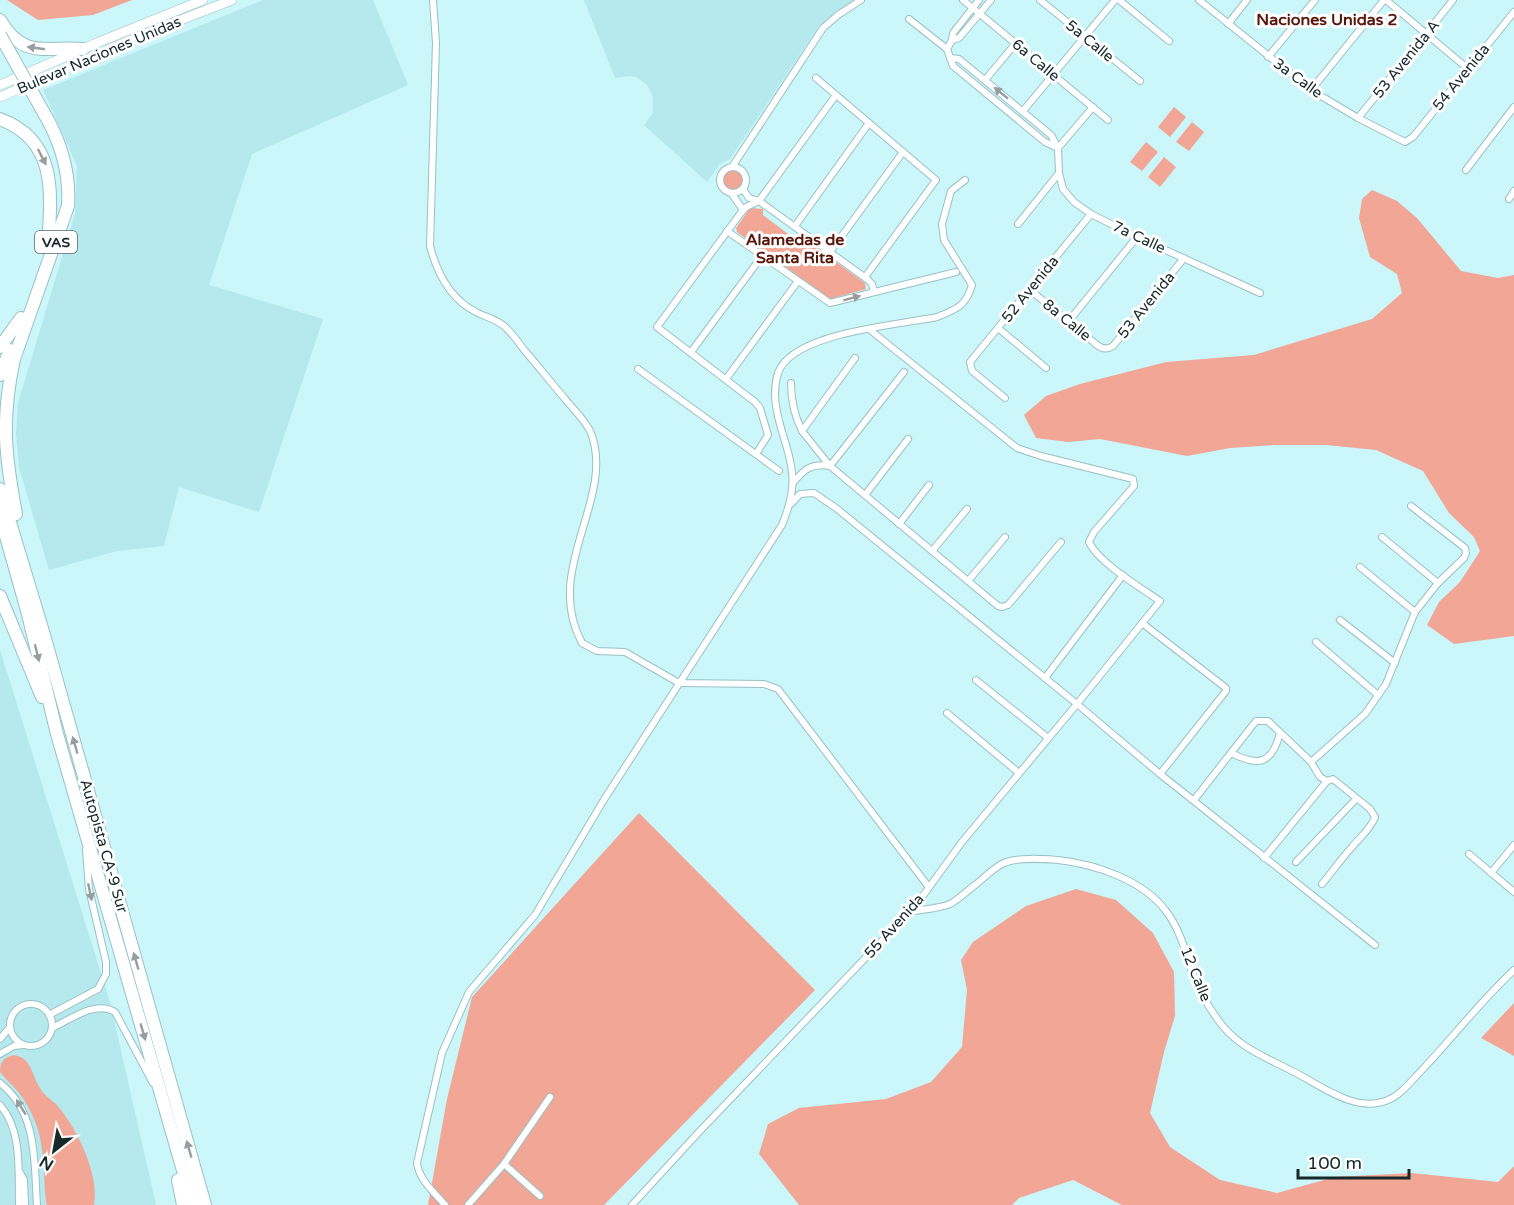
<svg xmlns="http://www.w3.org/2000/svg" width="1514" height="1205" viewBox="0 0 1514 1205" font-family="'Varela Round',sans-serif">
  <style>
    .built { fill: #b5e9ee }
    .green { fill: #f2a696 }
    .lines { fill: none; stroke-linecap: round; stroke-linejoin: round }
    .street-casing { stroke: #98c1c5; stroke-width: 8 }
    .secondary-casing { stroke: #98c1c5; stroke-width: 10 }
    .highway-casing { stroke: #98c1c5; stroke-width: 14 }
    .street { stroke: #fff; stroke-width: 6 }
    .secondary { stroke: #fff; stroke-width: 9 }
    .highway { stroke: #fff; stroke-width: 12 }
    .highway-bridge-casing { stroke: #98c1c5; stroke-width: 14; stroke-linecap: butt }
    .highway-bridge { stroke: #fff; stroke-width: 12 }
    .oneway { fill: #979e9f }
    .labels { text-anchor: middle; dominant-baseline: central; stroke-width: 6; stroke-linejoin: round; paint-order: stroke }
    .shield { fill: #fff; stroke: #5d6869; stroke-width: 1.5 }
    .shield-label { font-size: 14px; font-weight: bold; fill: #172829 }
    .street-label { font-size: 15px; fill: #172829; stroke: #fff }
    .neighbourhood-label { font-size: 16px; font-weight: bold; fill: #59160a; stroke: #fff }
  </style>
  <rect width="100%" height="100%" fill="#cbf6fa"/>
  <g class="built">
    <path d="M263,0H373L408,85L252,154L209,285L323,319L259,512L179,487L164,546L117,551L49,570L19,467L16,433L18,403L75,214L77,166L43,90Z"/>
    <path d="M584,0H855L819,26L730,159L720,164L707,182L644,125L653,113V97L647,85L636,77L630,76L615,78Z"/>
    <path d="M0,650L110,1002L156,1205H0Z"/>
  </g>
  <g class="green">
    <path d="M7,0H132L93,15L38,20Z"/>
    <path d="M1174,107L1186,117L1170,137L1158,127Z"/>
    <path d="M1192,122L1204,132L1189,151L1176,142Z"/>
    <path d="M1146,142L1158,152L1142,171L1130,162Z"/>
    <path d="M1164,157L1176,167L1160,187L1148,177Z"/>
    <circle cx="733" cy="180" r="10"/>
    <path d="M1372,190L1397,201L1417,218L1461,271L1498,278L1514,275V636L1454,644L1427,625L1439,602L1460,582L1480,551L1474,537L1449,513L1423,471L1376,450L1326,445H1274L1230,448L1187,456L1100,439L1068,442L1036,438L1024,415L1046,396L1080,384L1166,362L1254,355L1372,319L1402,293L1397,274L1370,257L1359,218L1362,199Z"/>
    <path d="M750,208L763,209V215L796,240L799,237L803,238L865,283L866,289L830,299L737,232L736,228Z"/>
    <path d="M639,813L815,990L604,1205H428L447,1099L472,997Z"/>
    <path d="M1076,889L1116,900L1153,933L1174,972L1175,1016L1164,1052L1150,1113L1170,1147L1220,1180L1277,1193L1335,1177L1412,1173L1498,1182L1514,1166V1205H1122L1073,1180L1019,1198L1012,1205H799L759,1154L768,1124L799,1108L886,1099L931,1082L962,1047L967,990L961,960L973,942L1026,906Z"/>
    <path d="M1514,1003V1056L1481,1038Z"/>
    <path d="M13,1055C32,1057 31,1074 40,1088C44,1095 50,1099 56,1104C76,1126 100,1175 94,1205H47L46,1202C42,1161 47,1134 22,1097C16,1088 7,1081 0,1072C0,1062 3,1058 13,1055Z"/>
  </g>
  <g class="lines">
    <defs>
      <g id="street">
        <path d="M433,0L436,43L430,246C437,273 450,299 476,312C485,317 496,319 504,326C512,333 519,343 525,351C539,367 552,384 566,400C574,410 586,421 591,433C616,499 542,569 582,643L597,651L625,652L679,683L764,684L778,689L928,886"/>
        <path d="M963,0L1108,120"/>
        <path d="M1040,0L1140,81"/>
        <path d="M1119,0L1169,41"/>
        <path d="M1199,0L1311,90L1358,118L1405,142L1413,137L1514,12"/>
        <path d="M1386,0L1467,68"/>
        <path d="M909,19L947,49L953,66L1045,142L1058,148"/>
        <path d="M1228,24L1247,0"/>
        <path d="M952,40L959,38L991,0"/>
        <path d="M947,49L952,40L953,33L979,0"/>
        <path d="M1268,57L1315,0"/>
        <path d="M950,58L959,59L1051,135L1058,148L1059,173L1063,189L1074,202L1091,214L1137,237L1260,293"/>
        <path d="M816,78L936,180L865,277"/>
        <path d="M985,80L1016,43"/>
        <path d="M1311,90L1384,0"/>
        <path d="M1023,111L1115,0"/>
        <path d="M1358,118L1453,0"/>
        <path d="M1058,148L1093,107"/>
        <circle cx="733" cy="180" r="13"/>
        <path d="M732,167L823,28L838,15L861,0"/>
        <path d="M1466,170L1514,107"/>
        <path d="M743,189L749,198L759,201L867,279L872,284L874,292"/>
        <path d="M732,194L743,210"/>
        <path d="M1509,199L1514,191"/>
        <path d="M1018,224L1059,173"/>
        <path d="M795,226L869,123"/>
        <path d="M727,231L830,303L956,272"/>
        <path d="M830,252L903,152"/>
        <path d="M1029,289L1097,345C1102,349 1107,350 1113,346L1184,258"/>
        <path d="M1068,322L1137,237"/>
        <path d="M998,328L1046,368"/>
        <path d="M691,352L762,256"/>
        <path d="M855,358L802,431L830,466L904,372"/>
        <path d="M638,369L779,471"/>
        <path d="M726,379L798,281"/>
        <path d="M791,383C791,401 794,415 802,431"/>
        <path d="M1005,398L972,371L970,362L1091,214"/>
        <path d="M756,454L768,435L760,408L755,402L657,327L740,214L746,207L759,201L836,95"/>
        <path d="M793,483C804,469 812,463 830,466L998,606L1002,607L1008,605L1061,542"/>
        <path d="M865,495L908,439"/>
        <path d="M791,504L800,494L814,493L836,508L1077,704L1160,774L1375,945"/>
        <path d="M899,524L929,485"/>
        <path d="M1382,537L1438,583"/>
        <path d="M932,551L967,509"/>
        <path d="M1360,567L1415,612"/>
        <path d="M968,581L1005,537"/>
        <path d="M1340,620L1395,663"/>
        <path d="M1142,623L1226,688V691L1160,774"/>
        <path d="M1316,642L1378,695"/>
        <path d="M1045,678L1123,575"/>
        <path d="M976,680L1048,738"/>
        <path d="M947,713L1019,773"/>
        <path d="M1231,753C1259,767 1272,764 1280,733"/>
        <path d="M1311,762L1365,714L1386,684L1415,612L1438,583L1464,558L1466,553L1465,548L1411,506"/>
        <path d="M1194,800L1256,721H1268L1311,762L1320,777L1327,781"/>
        <path d="M1469,854L1514,892"/>
        <path d="M1264,858L1327,781L1333,779L1370,809L1375,817C1370,830 1361,836 1352,847C1341,859 1332,872 1322,884"/>
        <path d="M1296,862L1356,799"/>
        <path d="M1491,873L1514,845"/>
        <path d="M909,912C922,909 938,909 950,904C958,900 967,891 975,885C984,878 993,868 1004,863C1018,857 1043,859 1058,860C1095,864 1143,880 1166,911C1179,928 1185,949 1191,969C1197,986 1205,1002 1216,1017C1235,1046 1263,1056 1292,1071C1321,1085 1355,1114 1388,1100C1402,1094 1412,1080 1422,1070C1453,1037 1481,1001 1514,970"/>
        <circle cx="31" cy="1025" r="21"/>
        <path d="M49,1015L98,989L106,974V962L89,889L86,850"/>
        <path d="M52,1028C71,1019 96,1000 115,1012L153,1083"/>
        <path d="M0,1039L10,1027"/>
        <path d="M0,1054L14,1046L24,1045"/>
        <path d="M0,1083C38,1113 34,1161 37,1205"/>
        <path d="M0,1105C23,1131 18,1173 19,1205"/>
        <path d="M504,1164L540,1196"/>
        <path d="M19,1171L24,1180L25,1205"/>
        <path d="M445,1205C435,1193 419,1180 417,1163L442,1053L469,992L535,915L605,798L782,525C799,484 793,468 781,428C776,410 772,392 778,373C792,332 900,325 937,317C957,309 966,306 972,285L944,240L942,224L951,191L965,180"/>
        <path d="M468,1205L504,1164L550,1097"/>
        <path d="M632,1205L698,1133L917,904L962,842L1077,704L1160,601C1141,588 1098,562 1089,542L1094,532L1134,486L1133,479L1041,456L1017,448L869,329"/>
      </g>
      <g id="secondary">
        <path d="M0,85L99,42L203,0"/>
        <path d="M0,97L150,32L232,0"/>
      </g>
      <g id="highway">
        <path d="M0,20C24,60 45,46 83,49"/>
        <path d="M0,119C59,141 51,196 48,247"/>
        <path d="M0,347L21,318"/>
        <path d="M0,375L10,350"/>
        <path d="M0,489L44,635L205,1205"/>
        <path d="M16,514C5,455 1,419 14,359L68,206C70,176 63,149 49,122"/>
        <path d="M0,515L28,614L57,734L193,1205"/>
        <path d="M0,596L42,697"/>
        <path d="M178,1180L183,1205"/>
      </g>
    </defs>
    <use href="#street" class="street-casing"/>
    <use href="#secondary" class="secondary-casing"/>
    <use href="#highway" class="highway-casing"/>
    <use href="#street" class="street"/>
    <use href="#secondary" class="secondary"/>
    <use href="#highway" class="highway"/>
    <defs>
      <path id="highway-bridge" d="M0,35L49,122"/>
    </defs>
    <use href="#highway-bridge" class="highway-bridge-casing"/>
    <use href="#highway-bridge" class="highway-bridge"/>
  </g>
  <defs><path id="oneway-solid" d="M-6-.8H1V-3.2L6.5 0L1 3.2V.8H-6Z" transform="scale(1.5)"/></defs>
  <g class="oneway">
    <use href="#oneway-solid" transform="translate(36 48) rotate(-172)"/>
    <use href="#oneway-solid" transform="translate(1001 93) rotate(-141)"/>
    <use href="#oneway-solid" transform="translate(42 157) rotate(63)"/>
    <use href="#oneway-solid" transform="translate(852 298) rotate(-15)"/>
    <use href="#oneway-solid" transform="translate(37 653) rotate(76)"/>
    <use href="#oneway-solid" transform="translate(75 745) rotate(-106)"/>
    <use href="#oneway-solid" transform="translate(90 892) rotate(78)"/>
    <use href="#oneway-solid" transform="translate(136 961) rotate(-106)"/>
    <use href="#oneway-solid" transform="translate(143 1032) rotate(74)"/>
    <use href="#oneway-solid" transform="translate(21 1107) rotate(-121)"/>
    <use href="#oneway-solid" transform="translate(189 1149) rotate(-106)"/>
  </g>
  <g class="labels">
    <rect class="shield" x="35" y="231" width="42" height="22" rx="4.5"/>
    <g class="shield-label">
      <text x="56" y="242">VAS</text>
    </g>
    <g class="street-label">
      <text transform="translate(1090 41) rotate(39)">5a Calle</text>
      <text transform="translate(99 55) rotate(-23)">Bulevar Naciones Unidas</text>
      <text transform="translate(1406 59) rotate(-51)">53 Avenida A</text>
      <text transform="translate(1036 60) rotate(40)">6a Calle</text>
      <text transform="translate(1461 77) rotate(-51)">54 Avenida</text>
      <text transform="translate(1298 78) rotate(36)">3a Calle</text>
      <text transform="translate(1139 237) rotate(25)">7a Calle</text>
      <text transform="translate(1030 289) rotate(-51)">52 Avenida</text>
      <text transform="translate(1146 305) rotate(-51)">53 Avenida</text>
      <text transform="translate(1067 320) rotate(39)">8a Calle</text>
      <text transform="translate(104 846) rotate(74)">Autopista CA-9 Sur</text>
      <text transform="translate(894 926) rotate(-48)">55 Avenida</text>
      <text transform="translate(1196 974) rotate(68)">12 Calle</text>
    </g>
    <g class="neighbourhood-label">
      <text x="1327" y="20">Naciones Unidas 2</text>
      <text x="795" y="240">Alamedas de<tspan x="795" dy="18">Santa Rita</tspan></text>
    </g>
  </g>
  <g transform="translate(54 1151) rotate(211)" stroke="#ffffff" stroke-width="4.5" paint-order="stroke">
  <path d="M0-4.5L10 22L0 15L-10 22Z" fill="#172829"/>
  <text y="-9" font-size="16" font-weight="bold" text-anchor="middle" fill="#172829">N</text>
  </g>
  <path d="M1298 1169v9h111v-9" fill="none" stroke="#172829" stroke-width="3"/>
  <text x="1307" y="1169" font-size="18" fill="#172829" stroke="#ffffff" stroke-width="4.5" paint-order="stroke">100 m</text>
</svg>
